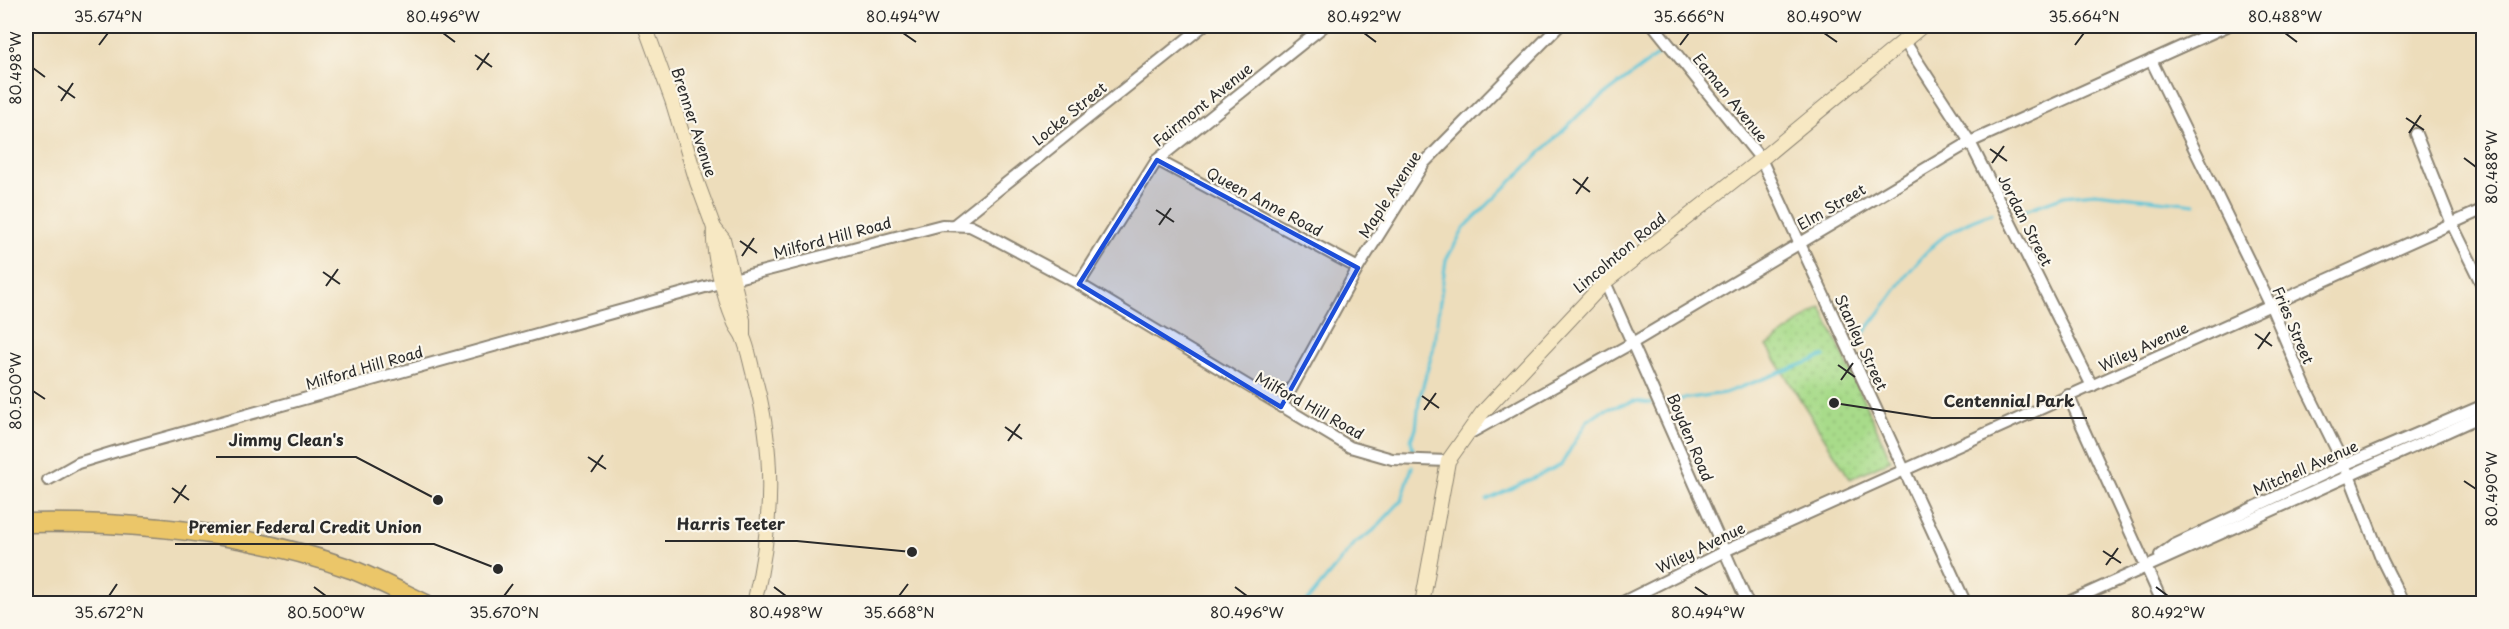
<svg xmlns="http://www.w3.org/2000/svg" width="2509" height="629" viewBox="0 0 2509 629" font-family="'Playpen Sans',sans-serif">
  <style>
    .grass { fill: url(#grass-dots); stroke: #6a835a; stroke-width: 1.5 }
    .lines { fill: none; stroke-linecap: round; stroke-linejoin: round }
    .stream { stroke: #5cc5d8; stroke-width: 3 }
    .street-casing { stroke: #8c8473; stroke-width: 14 }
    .secondary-casing { stroke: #8c8473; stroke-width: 16 }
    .highway-casing { stroke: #8c8473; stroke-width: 21 }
    .street { stroke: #fff; stroke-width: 10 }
    .secondary { stroke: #f7e8c3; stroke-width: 14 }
    .highway { stroke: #ebc669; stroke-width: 18 }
    .marked { fill: #1d4ed8; fill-opacity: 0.2; stroke: #1d4ed8; stroke-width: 4.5; stroke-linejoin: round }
    .ticks { fill: none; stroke: #2b2b2b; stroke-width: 2 }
    .labels { text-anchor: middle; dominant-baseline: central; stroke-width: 4.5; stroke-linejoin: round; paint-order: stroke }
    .street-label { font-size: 15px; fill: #2b2b2b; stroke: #fbf7ec }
    .leader { fill: none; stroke: #2b2b2b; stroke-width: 2 }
    .callout-dot { fill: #2b2b2b; stroke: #fbf7ec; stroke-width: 2 }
    .callout-label { font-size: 16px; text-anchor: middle; font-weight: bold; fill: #2b2b2b; stroke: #fbf7ec; stroke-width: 4.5; stroke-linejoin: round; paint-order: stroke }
    .neatline { fill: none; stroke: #2b2b2b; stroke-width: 2 }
    .ticks-label { font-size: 15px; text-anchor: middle; fill: #2b2b2b }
  </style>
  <defs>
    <pattern id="grass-dots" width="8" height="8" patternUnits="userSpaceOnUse" patternTransform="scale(1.5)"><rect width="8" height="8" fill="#a8db8a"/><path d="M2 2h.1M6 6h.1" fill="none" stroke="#91bc77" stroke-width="1.8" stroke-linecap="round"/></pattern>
  </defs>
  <rect width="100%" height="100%" fill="#fbf7ec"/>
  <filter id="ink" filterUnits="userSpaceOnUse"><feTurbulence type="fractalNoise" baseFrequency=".0167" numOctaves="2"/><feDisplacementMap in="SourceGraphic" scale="12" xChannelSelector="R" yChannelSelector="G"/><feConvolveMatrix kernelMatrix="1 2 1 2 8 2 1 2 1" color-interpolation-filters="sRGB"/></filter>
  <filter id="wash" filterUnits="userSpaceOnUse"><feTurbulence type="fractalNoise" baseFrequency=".008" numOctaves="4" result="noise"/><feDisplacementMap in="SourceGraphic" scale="24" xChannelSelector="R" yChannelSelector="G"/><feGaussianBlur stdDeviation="1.35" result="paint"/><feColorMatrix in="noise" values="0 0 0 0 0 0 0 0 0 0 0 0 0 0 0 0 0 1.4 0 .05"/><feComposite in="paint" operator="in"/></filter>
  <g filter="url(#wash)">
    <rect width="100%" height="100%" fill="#edddbb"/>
    <path class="grass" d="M1821,307L1891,460L1850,479L1767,346Z"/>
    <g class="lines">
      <g class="stream">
        <path d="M1679,32L1686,26"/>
        <path d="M2023,211L2064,196L2095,193L2195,204"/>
        <path d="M1862,335C1905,284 1923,232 1992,213"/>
        <path d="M1668,401L1725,393L1825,356"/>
        <path d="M1413,450L1411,439L1416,429L1419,400L1433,350L1446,260L1465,227L1583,111L1658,55"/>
        <path d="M1487,500L1561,465L1587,421L1601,411L1635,401L1651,403"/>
        <path d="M1305,604L1355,543L1373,531L1402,500L1412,467"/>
      </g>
    </g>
  </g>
  <g filter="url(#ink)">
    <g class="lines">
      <defs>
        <g id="street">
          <path d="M1654,26L1761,159L1966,604"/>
          <path d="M1905,42L1970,142L2092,386"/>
          <path d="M2151,60L2270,304L2305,386L2349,475L2382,560L2404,604"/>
          <path d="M2416,134L2452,224L2484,289"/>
          <path d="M1157,160L1358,268"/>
          <path d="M954,225L1203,26"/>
          <path d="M1605,282L1748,604"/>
          <path d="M1079,284L1157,160L1324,26"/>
          <path d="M2068,395L2163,604"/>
          <path d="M1281,407L1358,268L1424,163L1559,26"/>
          <path d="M1467,435L1634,342L1970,142L2227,26"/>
          <path d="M48,480L78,463L117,451L741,277L942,225L970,226L982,232L1079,284L1350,447L1392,459L1448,461"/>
          <path d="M2160,555L2174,545L2344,465L2484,405"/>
          <path d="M1619,604L1729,549L2484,209"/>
          <path d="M2064,604L2484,415"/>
        </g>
        <g id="secondary">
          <path d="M645,26L672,100L697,182L714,228L723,239L743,320V336"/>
          <path d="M714,228C712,253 724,297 734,321C736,327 741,332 743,337C748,348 750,361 753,372C776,450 773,525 754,604"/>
          <path d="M1422,604L1448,461L1482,413L1605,282L1765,156L1922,26"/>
        </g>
        <path id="highway" d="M26,523C134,521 248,532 351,569C376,579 401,592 426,604"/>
      </defs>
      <use href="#street" class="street-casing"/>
      <use href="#secondary" class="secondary-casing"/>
      <use href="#highway" class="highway-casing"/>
      <use href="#street" class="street"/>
      <use href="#secondary" class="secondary"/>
      <use href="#highway" class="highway"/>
    </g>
  </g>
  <path class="marked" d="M1157,160L1358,268L1281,407L1079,284Z"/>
  <path class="ticks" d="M443,33L455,42M903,33L916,42M1364,33L1376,42M1824,33L1837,42M2285,33L2297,42M99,45L108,33M1680,45L1689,33M2075,45L2084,33M475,55L492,67M33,68L45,77M477,70L489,53M58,86L75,98M61,101L73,83M2406,118L2424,130M2409,133L2421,115M1990,149L2007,161M2464,158L2476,167M1992,163L2004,146M1573,179L1590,192M1576,194L1588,177M1156,210L1174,222M1159,225L1171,208M740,241L757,253M742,256L754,238M323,272L340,284M326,286L338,269M2255,334L2272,346M2258,349L2270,332M1838,365L1855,377M1841,380L1853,363M33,391L45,399M1422,396L1439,408M1424,410L1436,393M1005,427L1022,439M1008,441L1020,424M588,457L606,469M591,472L603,455M2464,481L2476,489M172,488L189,500M174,503L186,485M2103,551L2121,563M2106,565L2118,548M314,587L326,596M774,587L786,596M1235,587L1247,596M1695,587L1708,596M2156,587L2168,596M109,596L117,584M504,596L513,584M899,596L908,584"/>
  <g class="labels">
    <g class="street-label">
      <text transform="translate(1731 97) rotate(51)">Eaman Avenue</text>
      <text transform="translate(1202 104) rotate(-39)">Fairmont Avenue</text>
      <text transform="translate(1069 113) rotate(-39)">Locke Street</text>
      <text transform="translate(695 122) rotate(72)">Brenner Avenue</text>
      <text transform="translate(1389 194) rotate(-57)">Maple Avenue</text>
      <text transform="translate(1265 201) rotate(28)">Queen Anne Road</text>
      <text transform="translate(1831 206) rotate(-30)">Elm Street</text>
      <text transform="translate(2026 220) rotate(63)">Jordan Street</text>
      <text transform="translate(832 237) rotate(-15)">Milford Hill Road</text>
      <text transform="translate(1619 252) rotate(-40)">Lincolnton Road</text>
      <text transform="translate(2294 325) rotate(67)">Fries Street</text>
      <text transform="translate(1862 342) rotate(65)">Stanley Street</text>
      <text transform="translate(2143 346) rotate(-25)">Wiley Avenue</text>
      <text transform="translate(364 367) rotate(-16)">Milford Hill Road</text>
      <text transform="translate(1310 405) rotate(29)">Milford Hill Road</text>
      <text transform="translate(1691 437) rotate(67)">Boyden Road</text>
      <text transform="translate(2305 467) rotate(-24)">Mitchell Avenue</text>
      <text transform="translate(1700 547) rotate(-26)">Wiley Avenue</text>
    </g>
  </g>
  <path class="leader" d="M1834 403L1932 418H2087M438 500L356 457H216M912 552L797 541H665M498 569L434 544H175"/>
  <g class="callout-dot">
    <circle cx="1834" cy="403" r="6"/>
    <circle cx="438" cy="500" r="6"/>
    <circle cx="912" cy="552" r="6"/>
    <circle cx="498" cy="569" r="6"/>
  </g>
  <g class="callout-label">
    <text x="2009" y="407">Centennial Park</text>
    <text x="286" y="446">Jimmy Clean's</text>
    <text x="731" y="530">Harris Teeter</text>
    <text x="305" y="533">Premier Federal Credit Union</text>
  </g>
  <rect width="2509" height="629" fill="none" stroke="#fbf7ec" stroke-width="66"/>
  <rect x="33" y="33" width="2443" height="563" class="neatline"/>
  <g class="ticks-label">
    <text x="108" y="22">35.674°N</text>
    <text x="443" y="22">80.496°W</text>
    <text x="903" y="22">80.494°W</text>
    <text x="1364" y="22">80.492°W</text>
    <text x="1689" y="22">35.666°N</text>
    <text x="1824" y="22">80.490°W</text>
    <text x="2084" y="22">35.664°N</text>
    <text x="2285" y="22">80.488°W</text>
    <text transform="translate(16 68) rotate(-90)" y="5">80.498°W</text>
    <text transform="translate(2492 167) rotate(-90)" y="5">80.488°W</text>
    <text transform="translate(16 391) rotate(-90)" y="5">80.500°W</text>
    <text transform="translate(2492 489) rotate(-90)" y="5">80.490°W</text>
    <text x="109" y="618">35.672°N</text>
    <text x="326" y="618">80.500°W</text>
    <text x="504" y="618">35.670°N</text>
    <text x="786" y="618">80.498°W</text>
    <text x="899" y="618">35.668°N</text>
    <text x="1247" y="618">80.496°W</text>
    <text x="1708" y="618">80.494°W</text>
    <text x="2168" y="618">80.492°W</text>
  </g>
</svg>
